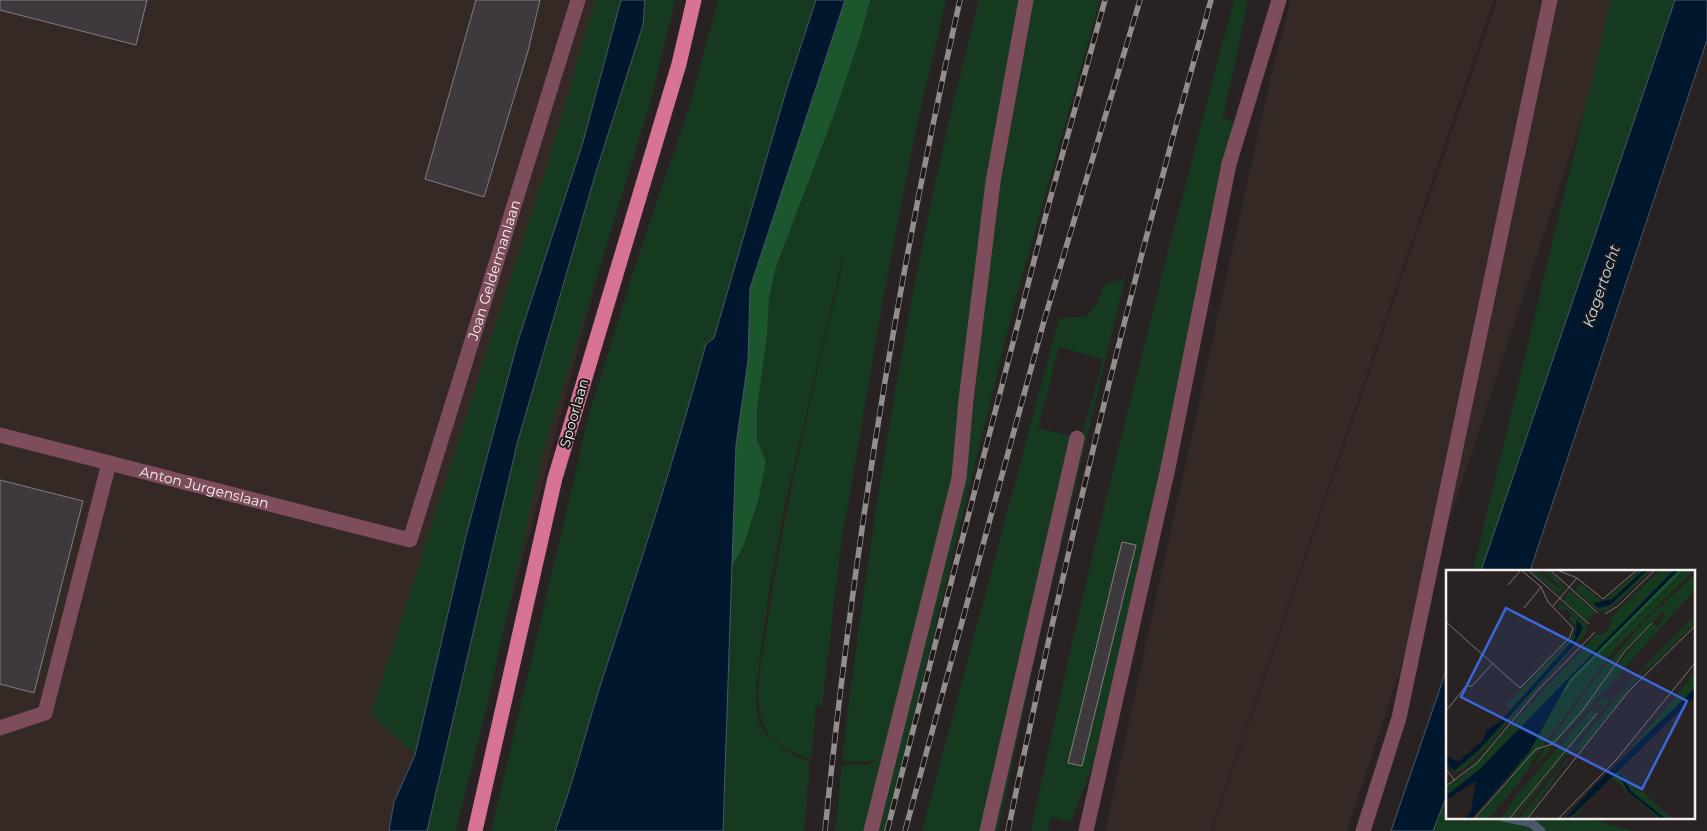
<svg xmlns="http://www.w3.org/2000/svg" width="1707" height="831" viewBox="0 0 1707 831" font-family="Montserrat,sans-serif">
  <style>
    .built { fill: #342925 }
    .green { fill: #163a1f }
    .forest { fill: #1b562c }
    .water { fill: #00172e; stroke: #495868 }
    .lines { fill: none; stroke-linecap: round; stroke-linejoin: round }
    .stream { stroke: #495868; stroke-width: 9 }
    .building { fill: #3e393c; stroke: #837e81 }
    .minor { stroke: #7e4d5c; stroke-width: 15 }
    .major { stroke: #d77393; stroke-width: 15 }
    .rail-casing { stroke: #928e8d; stroke-width: 5.5 }
    .rail { stroke: #1f1a18; stroke-width: 4; stroke-dasharray: 11; stroke-linecap: butt }
    .labels { text-anchor: middle; dominant-baseline: central; stroke-width: 4; stroke-linejoin: round; paint-order: stroke }
    .street-label { font-size: 14px; fill: #f3f0ef; stroke: #1f1a18 }
    .water-label { font-size: 15px; font-style: italic; fill: #c0dcf8; stroke: #1f1a18 }
    .inset-river { fill: none; stroke: #00172e; stroke-width: 2.5 }
    .inset-road { fill: none; stroke: #797574; stroke-width: 1 }
    .view { fill: #3d66db; fill-opacity: 0.15; stroke: #3d66db; stroke-width: 2.5 }
    .inset-edge { fill: none; stroke: #f3f0ef; stroke-width: 2.5 }
  </style>
  <rect width="100%" height="100%" fill="#282322"/>
  <g class="built">
    <path d="M0,0H671L450,831H0Z"/>
    <path d="M1291,0H1494L1211,831H1105L1270,79Z"/>
    <path d="M1497,0H1621L1347,831H1212Z"/>
  </g>
  <g class="green">
    <path d="M595,0H621L583,142L517,344L466,536L415,755L371,714L554,142Z"/>
    <path d="M645,0H675L652,97L544,449L486,711L456,831H427L517,444L596,172L643,25Z"/>
    <path d="M718,0H816L786,91L714,338L706,344C675,457 638,568 602,680C586,730 574,781 555,831H491L590,411L639,254L689,108Z"/>
    <path d="M870,0H946L915,134L884,294L840,552L822,706L816,705L811,759C792,753 768,742 762,721C753,692 763,657 767,627C779,537 800,448 820,359C828,323 840,285 845,248L785,504L769,592L756,684V704L759,723L766,735L793,755L810,762L804,831H723L731,569L743,547L766,462L757,440V408L767,336L769,298L776,267L834,115L862,31Z"/>
    <path d="M979,0H1020L953,475L869,831H835L842,765H868L878,758L867,762L842,761C866,557 898,352 942,151C953,101 967,50 979,0Z"/>
    <path d="M1032,0H1100L1014,305L885,831H879L969,447L997,199Z"/>
    <path d="M1234,0H1248L1223,118L1233,122L1149,522L1093,764L1071,822L1051,817L1048,831H1031C1089,552 1161,276 1234,0Z"/>
    <path d="M1611,0H1675L1481,571H1473Z"/>
    <path d="M1125,278L1038,643L998,831H993L1081,439L1103,359L1059,347L1038,428L1070,436L983,831H922L1059,318L1085,317L1097,304L1103,286Z"/>
    <path d="M1447,795V817H1581L1634,831H1433Z"/>
  </g>
  <path class="forest" d="M845,0H870L862,31L834,115L776,267L769,298L767,336L757,408V440L766,462L758,501L743,547L731,569L736,445L748,361L750,288Z"/>
  <g class="water">
    <path d="M621,0H645L643,25L596,172L517,444L427,831H389L394,802L415,755L466,536L517,344L583,142Z"/>
    <path d="M816,0H845L750,288L748,361L736,445L723,831H555C574,781 586,730 602,680C639,568 675,457 706,344L714,338L786,91Z"/>
    <path d="M1675,0H1707V40L1530,571H1481Z"/>
    <path d="M1447,668V795L1433,831H1391Z"/>
  </g>
  <g class="lines">
    <path class="stream" d="M1503,817L1531,823L1541,831"/>
  </g>
  <g class="building">
    <path d="M0,0H147L136,45L0,10Z"/>
    <path d="M476,0H540L528,51L484,197L425,179Z"/>
    <path d="M0,480L83,501L34,693L0,684Z"/>
    <path d="M1122,542L1136,545L1082,766L1068,763Z"/>
  </g>
  <g class="lines">
    <g class="minor">
      <path id="s1" d="M0,435L410,540L578,0"/>
      <path d="M0,728L45,713L109,463"/>
      <path d="M871,831L959,478L966,400L993,182L1026,0"/>
      <path d="M987,831L1077,438"/>
      <path d="M1086,831L1168,468L1229,164L1279,0"/>
      <path d="M1363,831L1399,718L1550,0"/>
    </g>
    <path class="major" d="M475,831L555,478L679,64L694,0"/>
    <defs>
      <g id="rail">
        <path d="M825,831C853,551 898,274 960,0"/>
        <path d="M887,831L1049,203L1105,0"/>
        <path d="M905,831L1044,321L1140,0"/>
        <path d="M1008,831C1065,552 1133,274 1211,0"/>
      </g>
    </defs>
    <use href="#rail" class="rail-casing"/>
    <use href="#rail" class="rail"/>
  </g>
  <g class="labels">
    <g class="street-label">
      <text stroke="none"><textPath href="#s1" startOffset="706">Joan Geldermanlaan</textPath></text>
      <text transform="translate(574 413) rotate(-74)">Spoorlaan</text>
      <text stroke="none"><textPath href="#s1" startOffset="211">Anton Jurgenslaan</textPath></text>
    </g>
    <g class="water-label">
      <text transform="translate(1601 286) rotate(-71)">Kagertocht</text>
    </g>
  </g>
  <g transform="translate(1446 570)">
    <rect width="249" height="249" fill="#282322"/>
    <path d="M84,0H90L113,19L114,16L96,0H102L119,17L112,24ZM193,0H198L166,29L156,33H147L153,38L164,35L202,0H206L160,42L151,40L130,20L131,15H136L157,32ZM214,0H228L34,199L0,226V216L17,206L150,65L161,62L167,45ZM237,0H248L167,81L96,177L60,212L83,182L107,138L128,109ZM249,4V20L86,200L99,178L106,177L136,142L160,107L200,61L207,53L211,57L220,46L216,42L177,82L137,138L107,174L100,177L152,105L198,52ZM124,20L149,42L141,51L118,30ZM112,34H117L141,54V62L42,176L15,201L7,202L33,180L127,76L136,60L130,49L133,58L129,68L63,141L61,134L130,63L129,55L123,50L125,45L121,39L113,40ZM249,46L247,55L209,93L198,100L135,179L127,182L80,249H73L163,137L197,98ZM249,98V118L180,185L241,113ZM155,129H165L68,249H65L158,136L154,133L147,140L150,143L63,248H56L70,226ZM95,178L74,211L43,249H29L87,183ZM172,200L227,249H212L165,207L126,249H123Z" fill="#163a1f"/>
    <path d="M233,0H237L128,109L107,138L124,109Z" fill="#1b562c"/>
    <path d="M198,0H202L164,35L153,38L147,33L166,29ZM228,0H233L124,109L83,182L25,249H18L25,241L30,211L0,230V226L34,199ZM131,49L137,58L127,76L33,180L9,200L6,199L0,193V185L12,192L37,170L41,160L54,152L129,68ZM249,118V126L128,244L119,249L148,216Z" fill="#00172e"/>
    <path class="inset-river" d="M174,205L184,222L218,249"/>
    <path class="inset-road" d="M82,0L143,54M104,0L152,43M111,0L131,8M62,15L75,0M107,36L131,8L157,29L191,0M78,38L95,17M159,44L172,36L209,0M0,52L74,118L124,67L127,58L102,32L95,17L75,0M0,141L20,116H26L47,93M0,199L9,211M0,216L31,193L93,119L149,62M28,249L90,179L107,174L136,141L179,81L206,53M63,249L151,143M81,249L182,122L249,56M112,249L170,190L249,93"/>
    <path class="view" d="M60,38L241,131L196,219L15,127Z"/>
    <rect width="249" height="249" class="inset-edge"/>
  </g>
</svg>
